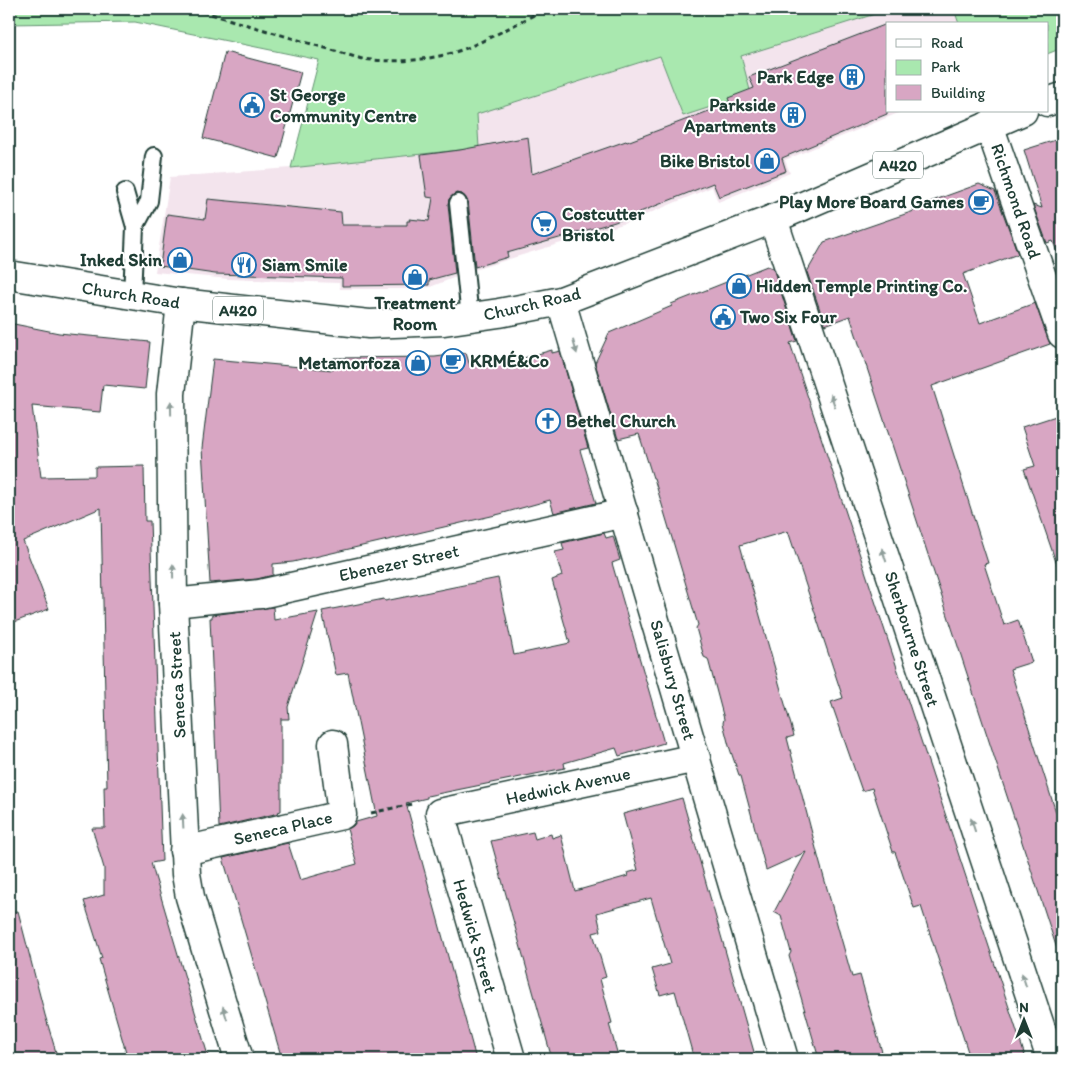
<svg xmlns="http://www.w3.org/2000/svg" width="1071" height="1068" viewBox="0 0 1071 1068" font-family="Itim,sans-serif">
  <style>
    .built { fill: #f3e4ed }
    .green { fill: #a9e8af; stroke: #649272 }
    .building { fill: #d8a6c3; stroke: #1f3d34 }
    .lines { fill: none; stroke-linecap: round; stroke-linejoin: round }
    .service-casing { stroke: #1f3d34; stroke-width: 20 }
    .minor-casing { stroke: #1f3d34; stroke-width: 31 }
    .primary-casing { stroke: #1f3d34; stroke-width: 31 }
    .path { stroke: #1f3d34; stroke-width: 3; stroke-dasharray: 5 4; stroke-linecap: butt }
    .service { stroke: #fff; stroke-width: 16 }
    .minor { stroke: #fff; stroke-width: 28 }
    .primary { stroke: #fff; stroke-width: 28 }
    .oneway { fill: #8f9e9a }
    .labels { text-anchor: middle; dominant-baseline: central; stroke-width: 4; stroke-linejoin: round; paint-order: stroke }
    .shield { fill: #fff; stroke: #627771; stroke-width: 1 }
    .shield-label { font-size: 16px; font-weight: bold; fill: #1f3d34 }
    .poi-label { font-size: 18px; font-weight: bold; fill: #1f3d34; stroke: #fff; text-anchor: start }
    .street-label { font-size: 18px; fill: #1f3d34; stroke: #fff }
  </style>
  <rect width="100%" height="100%" fill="#fff"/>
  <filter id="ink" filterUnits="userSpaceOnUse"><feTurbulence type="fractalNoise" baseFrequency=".02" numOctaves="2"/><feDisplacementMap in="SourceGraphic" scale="10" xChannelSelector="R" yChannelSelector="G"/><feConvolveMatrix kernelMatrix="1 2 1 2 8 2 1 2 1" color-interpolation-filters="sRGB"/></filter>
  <g filter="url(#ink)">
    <path class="built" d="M891,9H954L959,24H887V111H903L785,160L790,173L718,202L712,187L626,223L474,270L430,287L403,289H340L339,283L229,279L155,272L170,177L291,168L479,148L477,114L661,56L683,116L751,94L741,56Z"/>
    <g class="green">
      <path d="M9,9H891L741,56L751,94L683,116L660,56L477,114L479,148L291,168L319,60L135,22L9,24Z"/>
      <path d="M954,9H1062V48L1047,54V24H959Z"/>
    </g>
    <g class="building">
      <path d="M887,24V114L782,158L786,171L719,197L713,183L615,222L507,253L508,257L475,267L468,201L462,194L456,193L449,199L448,204L455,273L429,280V285L342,286V278L215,274L160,266L167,214L205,219L208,199L341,212L342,225H407V221H410L409,219L429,221L433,198L427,197L421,155L460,150L528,137L532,174L626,141L627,142L730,103L728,98L754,88L749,77Z"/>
      <path d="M225,52L301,72L278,158L203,138Z"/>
      <path d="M1062,138V252H1057L1053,241L1047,243L1033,205L1042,208L1024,150Z"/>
      <path d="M979,184L995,191L1018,254L963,274L980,323L1035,303L1050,344L932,386L988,563L984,564L1004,625L1018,620L1032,662L1010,669L1062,831V948L1057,949L850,316L825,325L807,272L824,242L914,211L913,208Z"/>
      <path d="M767,266L773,268L797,341L790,343L1026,1059H980L977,1052L969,1055L921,906L914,908L895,852H893L872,788L862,791L831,702L843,698L788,531L740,545L794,736L787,738L819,860L852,977L860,975L884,1059H819L789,956L791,952L781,916L774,912L806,852L766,870L741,776L739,775L729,746L723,723L724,719L708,659L704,657L696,628L698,625L654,478H653L639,434L618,439L595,363L609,333L672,306L671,304Z"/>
      <path d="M9,323L59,333L150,342L145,389L103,385L100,412L32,406L41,477L95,476V467L144,466L145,521H150L162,861L151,863L209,1059H128L99,959L102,958L84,901L104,895V868L92,828H105L104,787H107L101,508L23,541L49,609L9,624Z"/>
      <path d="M552,350V353L560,351L588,448L580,450L596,503L554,513L550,500L500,514L293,562L273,564V575L257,579L210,583L202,448L213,359L333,370L334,358L435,357L466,353L470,366L497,359L499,365Z"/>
      <path d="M1062,414V565H1057L1024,469L1035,466L1022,427Z"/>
      <path d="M604,533L606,538L613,536L620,560L612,563L664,743L619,756L616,748L564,763L565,768L427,796V798L406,803L476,1059H282L223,858L288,843L300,880L357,864L347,829L353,826L356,822L377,816L348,673L336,675L322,611L384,599L385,601L498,578L514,655L570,643L552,580L562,576L555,552L564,550L562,543Z"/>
      <path d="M273,607L274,620L318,612L288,707L289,719H281V811L278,812L279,813L219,827L210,618H212V615Z"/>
      <path d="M682,798L756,1059H694L675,991L660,995L652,969L670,964L651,898L597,913L601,931L593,933L606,977L600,979L612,1023L609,1024L619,1059H552L491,841L533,832L535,839L551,834L552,838L561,835L575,891L628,876L627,873L638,870L623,814Z"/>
      <path d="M18,911L45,1015L58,1059H9V912Z"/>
    </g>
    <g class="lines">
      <defs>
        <g id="service">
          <path d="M125,192L135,227L132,296"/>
          <path d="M458,203L470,318"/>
          <path d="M135,227L149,201L154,156"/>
        </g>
        <g id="minor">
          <path d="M989,125L1062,334"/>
          <path d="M773,219L1051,1059"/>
          <path d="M561,301L784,1059"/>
          <path d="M181,303L171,394L173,603L186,874L190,897L239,1059"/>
          <path d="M173,603L260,594L624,513"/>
          <path d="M184,851L342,815L333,744"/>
          <path d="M511,1059L440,813L696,758"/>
        </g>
        <g id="primary">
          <path d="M1047,102L1062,97"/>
          <path d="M9,275L181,303L369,324L444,321L499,313L561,301L773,219L1023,111"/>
        </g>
      </defs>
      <use href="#service" class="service-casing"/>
      <use href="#minor" class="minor-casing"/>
      <use href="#primary" class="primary-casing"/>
      <g class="path">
        <path d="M194,9L362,59C396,63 431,61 464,49C492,38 519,22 546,9"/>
        <path d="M371,813L412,804"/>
      </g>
      <use href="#service" class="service"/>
      <use href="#minor" class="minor"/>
      <use href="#primary" class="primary"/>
    </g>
    <defs><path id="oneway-solid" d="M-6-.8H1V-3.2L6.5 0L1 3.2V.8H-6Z" transform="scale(1.25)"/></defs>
    <g class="oneway">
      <use href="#oneway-solid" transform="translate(575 347) rotate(74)"/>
      <use href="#oneway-solid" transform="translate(833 401) rotate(-108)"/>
      <use href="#oneway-solid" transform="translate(171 408) rotate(-91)"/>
      <use href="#oneway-solid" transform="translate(884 555) rotate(-108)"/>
      <use href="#oneway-solid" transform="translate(173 571) rotate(-91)"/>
      <use href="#oneway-solid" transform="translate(183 821) rotate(-93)"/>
      <use href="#oneway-solid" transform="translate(973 825) rotate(-108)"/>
      <use href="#oneway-solid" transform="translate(1024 980) rotate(-108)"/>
      <use href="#oneway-solid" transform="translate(225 1013) rotate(-107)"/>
    </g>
  </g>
  <defs>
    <symbol id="building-ring" viewBox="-11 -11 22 22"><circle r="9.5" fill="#fff" stroke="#1f6fb2" stroke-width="1.5"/><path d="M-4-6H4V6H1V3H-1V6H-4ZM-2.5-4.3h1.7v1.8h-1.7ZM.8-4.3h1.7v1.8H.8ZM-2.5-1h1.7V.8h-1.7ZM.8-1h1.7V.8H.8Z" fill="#1f6fb2"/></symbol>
    <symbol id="civic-ring" viewBox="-11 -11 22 22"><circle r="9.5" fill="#fff" stroke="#1f6fb2" stroke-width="1.5"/><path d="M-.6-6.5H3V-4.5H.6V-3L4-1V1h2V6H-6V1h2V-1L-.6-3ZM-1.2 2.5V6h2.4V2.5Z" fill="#1f6fb2"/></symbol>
    <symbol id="shop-ring" viewBox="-11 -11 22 22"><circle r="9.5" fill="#fff" stroke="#1f6fb2" stroke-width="1.5"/><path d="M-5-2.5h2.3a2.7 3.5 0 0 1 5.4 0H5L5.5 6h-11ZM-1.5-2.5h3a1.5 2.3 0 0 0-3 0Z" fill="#1f6fb2"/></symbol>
    <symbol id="cafe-ring" viewBox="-11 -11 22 22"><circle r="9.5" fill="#fff" stroke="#1f6fb2" stroke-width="1.5"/><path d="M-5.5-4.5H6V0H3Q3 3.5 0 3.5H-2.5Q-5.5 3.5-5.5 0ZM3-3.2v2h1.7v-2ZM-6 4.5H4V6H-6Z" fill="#1f6fb2"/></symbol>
    <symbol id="supermarket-ring" viewBox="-11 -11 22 22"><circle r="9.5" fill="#fff" stroke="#1f6fb2" stroke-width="1.5"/><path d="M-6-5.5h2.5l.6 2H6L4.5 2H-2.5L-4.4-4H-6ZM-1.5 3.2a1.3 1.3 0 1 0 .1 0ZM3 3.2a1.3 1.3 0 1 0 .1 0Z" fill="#1f6fb2"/></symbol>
    <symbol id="restaurant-ring" viewBox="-11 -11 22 22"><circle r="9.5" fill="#fff" stroke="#1f6fb2" stroke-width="1.5"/><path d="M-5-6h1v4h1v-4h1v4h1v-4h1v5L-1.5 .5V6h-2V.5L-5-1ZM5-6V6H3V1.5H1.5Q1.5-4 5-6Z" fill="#1f6fb2"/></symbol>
    <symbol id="church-ring" viewBox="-11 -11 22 22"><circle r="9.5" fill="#fff" stroke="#1f6fb2" stroke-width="1.5"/><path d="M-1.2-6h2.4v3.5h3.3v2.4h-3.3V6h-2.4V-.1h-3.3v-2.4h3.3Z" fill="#1f6fb2"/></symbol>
  </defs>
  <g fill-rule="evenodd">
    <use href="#building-ring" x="838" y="63" width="28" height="28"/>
    <use href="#civic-ring" x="238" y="91" width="28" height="28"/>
    <use href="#building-ring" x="779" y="101" width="28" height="28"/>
    <use href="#shop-ring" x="753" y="147" width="28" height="28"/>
    <use href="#cafe-ring" x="967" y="188" width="28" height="28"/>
    <use href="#supermarket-ring" x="530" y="210" width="28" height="28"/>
    <use href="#shop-ring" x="166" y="246" width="28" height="28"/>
    <use href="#restaurant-ring" x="230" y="251" width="28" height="28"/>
    <use href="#shop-ring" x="401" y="263" width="28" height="28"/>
    <use href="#shop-ring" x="725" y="272" width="28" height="28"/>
    <use href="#civic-ring" x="709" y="303" width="28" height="28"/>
    <use href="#cafe-ring" x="439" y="347" width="28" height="28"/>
    <use href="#shop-ring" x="404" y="349" width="28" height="28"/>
    <use href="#church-ring" x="534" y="407" width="28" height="28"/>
  </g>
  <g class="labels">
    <g class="shield">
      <rect x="873" y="151.5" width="50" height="27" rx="4"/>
      <rect x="213" y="296.5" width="50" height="27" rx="4"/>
    </g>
    <g class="shield-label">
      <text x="898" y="165">A420</text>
      <text x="238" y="310">A420</text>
    </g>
    <g class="poi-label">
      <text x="834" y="77" text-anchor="end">Park Edge</text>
      <text x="270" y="95">St George<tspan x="270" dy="21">Community Centre</tspan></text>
      <text x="776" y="105" text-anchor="end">Parkside<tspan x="776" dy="21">Apartments</tspan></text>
      <text x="750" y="161" text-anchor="end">Bike Bristol</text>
      <text x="964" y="202" text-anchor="end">Play More Board Games</text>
      <text x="562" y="214">Costcutter<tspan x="562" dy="21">Bristol</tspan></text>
      <text x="162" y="260" text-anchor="end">Inked Skin</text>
      <text x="262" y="265">Siam Smile</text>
      <text x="756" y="286">Hidden Temple Printing Co.</text>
      <text x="415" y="303" text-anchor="middle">Treatment<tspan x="415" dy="21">Room</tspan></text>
      <text x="740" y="317">Two Six Four</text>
      <text x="470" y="361">KRMÉ&amp;Co</text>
      <text x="400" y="363" text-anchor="end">Metamorfoza</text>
      <text x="566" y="421">Bethel Church</text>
    </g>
    <g class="street-label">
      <text transform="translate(1016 201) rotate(71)">Richmond Road</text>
      <text transform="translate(131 295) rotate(9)">Church Road</text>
      <text transform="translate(532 304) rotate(-13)">Church Road</text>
      <text transform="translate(399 563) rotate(-12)">Ebenezer Street</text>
      <text transform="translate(912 639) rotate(72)">Sherbourne Street</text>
      <text transform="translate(673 680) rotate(74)">Salisbury Street</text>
      <text transform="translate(177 685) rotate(-93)">Seneca Street</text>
      <text transform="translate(568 786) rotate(-12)">Hedwick Avenue</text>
      <text transform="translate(283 828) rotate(-13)">Seneca Place</text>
      <text transform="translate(475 936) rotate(74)">Hedwick Street</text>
    </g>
  </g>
  <rect width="1071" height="1068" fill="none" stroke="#fff" stroke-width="30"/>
  <rect x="15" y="15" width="1041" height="1038" fill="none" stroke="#1f3d34" stroke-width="2" filter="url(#ink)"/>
  <rect x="886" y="22" width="162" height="90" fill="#ffffff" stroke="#a5b1ae"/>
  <rect x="896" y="39" width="25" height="8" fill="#ffffff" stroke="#a5b1ae"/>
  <text x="931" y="48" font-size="15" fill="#1f3d34">Road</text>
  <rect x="896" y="60" width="25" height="15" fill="#a9e8af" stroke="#a5b1ae"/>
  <text x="931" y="72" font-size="15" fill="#1f3d34">Park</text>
  <rect x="896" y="85" width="25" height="15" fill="#d8a6c3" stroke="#a5b1ae"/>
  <text x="931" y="98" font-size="15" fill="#1f3d34">Building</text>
  <g transform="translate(1024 1020)" stroke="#ffffff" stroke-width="4" paint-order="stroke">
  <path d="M0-4L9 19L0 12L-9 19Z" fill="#1f3d34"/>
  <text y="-8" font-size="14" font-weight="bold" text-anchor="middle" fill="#1f3d34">N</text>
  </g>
</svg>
